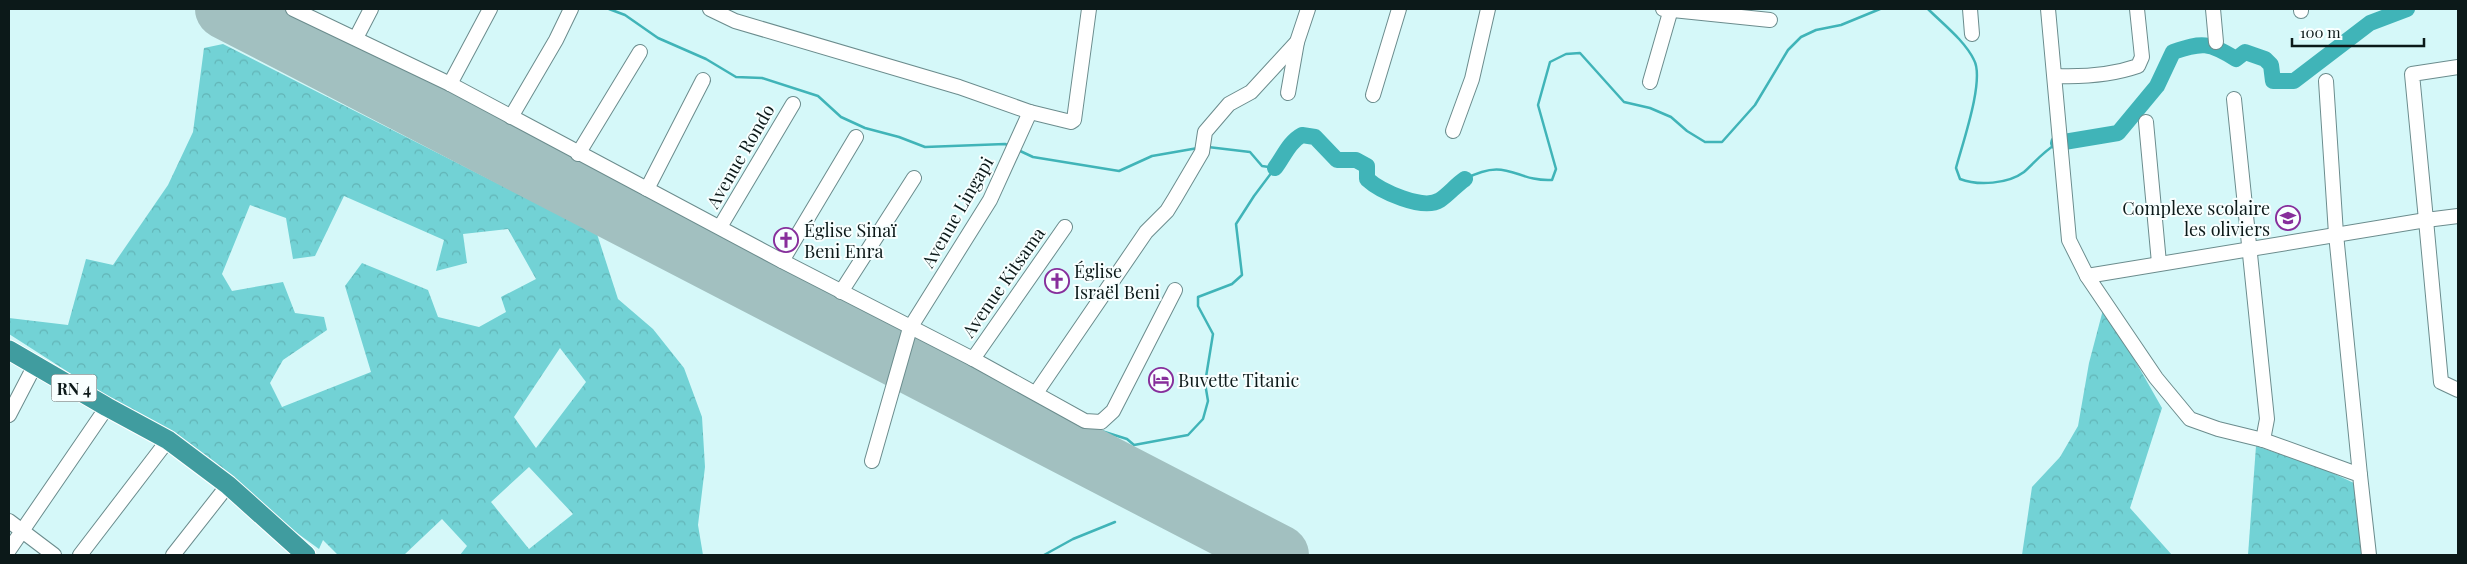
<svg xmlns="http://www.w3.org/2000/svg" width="2467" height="564" viewBox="0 0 2467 564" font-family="'Playfair Display',serif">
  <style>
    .forest { fill: url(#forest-crowns); fill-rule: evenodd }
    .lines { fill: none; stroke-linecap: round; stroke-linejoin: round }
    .stream { stroke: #40b4b8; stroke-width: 2.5 }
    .river { stroke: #40b4b8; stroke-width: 16 }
    .runway { stroke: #a2c0c0; stroke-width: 60 }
    .minor-casing { stroke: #6b8c8d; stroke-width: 16 }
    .highway-casing { stroke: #fff; stroke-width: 21 }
    .minor { stroke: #fff; stroke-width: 14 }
    .highway { stroke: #409c9f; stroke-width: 19 }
    .labels { text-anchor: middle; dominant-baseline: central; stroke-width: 4; stroke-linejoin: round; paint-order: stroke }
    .shield { fill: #f8ffff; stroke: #535e5e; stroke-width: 1 }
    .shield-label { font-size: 16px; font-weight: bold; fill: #0c1919 }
    .street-label { font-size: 18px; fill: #0c1919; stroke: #f8ffff }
    .poi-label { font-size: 18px; fill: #0c1919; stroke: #f8ffff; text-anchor: start }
  </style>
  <defs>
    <pattern id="forest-crowns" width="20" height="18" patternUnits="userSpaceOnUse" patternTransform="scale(1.25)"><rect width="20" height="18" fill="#72d2d5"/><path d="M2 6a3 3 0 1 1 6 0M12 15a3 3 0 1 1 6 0" fill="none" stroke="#62b4b6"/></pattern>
  </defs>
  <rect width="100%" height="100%" fill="#d5f8f9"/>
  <g class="forest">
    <path d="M223,44L597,234L618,299L653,329L684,368L702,417L705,467L698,525L703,555H460L467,546L442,519L404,555H338L323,540L319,549L132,413L9,334V318L68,325L86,259L113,265L168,185L193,132L204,48ZM344,196L444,240L436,271L467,263L463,234L508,229L536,279L501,297L506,312L479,327L438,317L428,290L362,263L345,286L371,372L282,407L270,383L283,360L327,330L324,317L295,313L283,282L232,291L222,274L250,205L286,218L293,259L315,256ZM560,348L586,382L536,448L514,417ZM529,467L573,514L529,549L491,502Z"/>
    <path d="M2104,306L2162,408L2130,508L2172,555H2022L2032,487L2060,457L2078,426L2089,363Z"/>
    <path d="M2256,446L2322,468L2356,484L2365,555H2248Z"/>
  </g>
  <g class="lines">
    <g class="stream">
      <path d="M609,9L625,15L658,38L706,59L736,77L762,78L818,96L841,117L865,128L899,137L925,147L1005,144L1010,146"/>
      <path d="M1928,9C1943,24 1965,41 1974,60C1985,80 1962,145 1956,168L1960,179C1978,186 2008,184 2024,172C2035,162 2043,152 2056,144"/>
      <path d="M409,72L553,147"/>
      <path d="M1018,150L1033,157L1119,171L1152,156L1198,148"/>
      <path d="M1465,179C1508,156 1515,182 1552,180L1556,169L1538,105L1550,62L1566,54L1580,53L1624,102L1650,108L1671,117L1687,131L1705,142H1722L1755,105L1788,50L1801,37L1816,30L1841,25L1880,9"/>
      <path d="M1092,428L1127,439L1134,445L1188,435L1203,419L1208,401L1205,383L1213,334L1198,306V297L1232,284L1242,275L1236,224L1254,196L1275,168L1262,166L1250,152L1208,147"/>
      <path d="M1044,555L1073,539L1115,522"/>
    </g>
    <g class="river">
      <path d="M2058,143L2118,133L2157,86L2173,52C2202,42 2209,42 2236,59L2245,52L2265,59L2271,65L2273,81H2294L2370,23L2407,9"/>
      <path d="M1275,168C1284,156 1289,142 1302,135L1315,137L1337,160H1356L1367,166V179C1380,191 1423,211 1440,200C1449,194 1456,185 1465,179"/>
    </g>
    <path class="runway" d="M225,9L1279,555"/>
    <defs>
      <g id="minor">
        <path d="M293,9L450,84L782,261L973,359L1085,421L1101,422L1113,411L1175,290"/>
        <path d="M710,9L735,21L959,87L1030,112L1071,122L1074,120L1089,9"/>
        <path d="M1663,9L1770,20"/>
        <path d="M1970,9L1972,34"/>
        <path d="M2048,9L2069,240L2087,276L2156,378L2190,419L2218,429L2263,440L2360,475L2369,555"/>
        <path d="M2213,9L2216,42"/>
        <path d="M2301,9V11"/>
        <path d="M356,38L371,9"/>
        <path d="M2458,67L2412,74L2426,220L2458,216"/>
        <path d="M2056,76C2083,77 2112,75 2138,66L2142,57L2137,9"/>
        <path d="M2326,81L2336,234L2360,475"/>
        <path d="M1650,82L1671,9"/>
        <path d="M450,84L490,9"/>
        <path d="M1288,93L1297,42"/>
        <path d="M1373,95L1399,9"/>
        <path d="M2234,99L2267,419L2263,440"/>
        <path d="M511,117L556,40L571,9"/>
        <path d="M2146,122L2159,263"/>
        <path d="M1453,131L1472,79L1488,9"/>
        <path d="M578,154L640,52"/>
        <path d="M647,189L703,80"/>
        <path d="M720,227L793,104"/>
        <path d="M782,261L856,137"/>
        <path d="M2087,276L2426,220L2441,382L2458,390"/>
        <path d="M841,292L914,178"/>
        <path d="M973,359L1065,227"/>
        <path d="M1036,393L1146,232L1167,211L1175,198L1202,152L1205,132L1229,104L1251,92L1297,42L1308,9"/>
        <path d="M9,415L35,365"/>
        <path d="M872,461L910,328L990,200L1030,112"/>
        <path d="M9,521L54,555"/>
        <path d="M9,550L107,407"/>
        <path d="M80,555L168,440"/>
        <path d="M173,555L228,485"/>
      </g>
      <path id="highway" d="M9,350L107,407L168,440L228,485L306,555"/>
    </defs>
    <use href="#minor" class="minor-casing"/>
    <use href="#highway" class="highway-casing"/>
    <use href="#minor" class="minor"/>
    <use href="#highway" class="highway"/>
  </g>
  <defs>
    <symbol id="school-ring" viewBox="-11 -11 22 22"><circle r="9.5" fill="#f8ffff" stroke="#862e9b" stroke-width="1.5"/><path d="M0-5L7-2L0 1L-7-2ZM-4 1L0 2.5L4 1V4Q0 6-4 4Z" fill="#862e9b"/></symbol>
    <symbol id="church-ring" viewBox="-11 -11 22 22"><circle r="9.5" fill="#f8ffff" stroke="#862e9b" stroke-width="1.5"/><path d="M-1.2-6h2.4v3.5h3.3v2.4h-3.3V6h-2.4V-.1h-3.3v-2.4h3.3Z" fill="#862e9b"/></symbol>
    <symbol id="hotel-ring" viewBox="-11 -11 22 22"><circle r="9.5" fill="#f8ffff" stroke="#862e9b" stroke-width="1.5"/><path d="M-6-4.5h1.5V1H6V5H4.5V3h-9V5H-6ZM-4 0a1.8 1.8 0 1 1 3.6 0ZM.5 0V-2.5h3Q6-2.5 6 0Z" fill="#862e9b"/></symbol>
  </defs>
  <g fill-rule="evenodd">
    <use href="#school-ring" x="2274" y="204" width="28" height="28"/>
    <use href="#church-ring" x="772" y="226" width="28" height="28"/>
    <use href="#church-ring" x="1043" y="267" width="28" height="28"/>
    <use href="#hotel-ring" x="1147" y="366" width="28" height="28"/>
  </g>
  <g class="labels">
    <rect class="shield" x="51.5" y="374.5" width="45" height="27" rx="4"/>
    <g class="shield-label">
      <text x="74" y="388">RN 4</text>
    </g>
    <g class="street-label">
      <text transform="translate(740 156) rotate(-60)">Avenue Rondo</text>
      <text transform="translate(957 212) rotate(-60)">Avenue Lingapi</text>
      <text transform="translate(1003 282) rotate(-55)">Avenue Kitsama</text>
    </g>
    <g class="poi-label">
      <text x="2270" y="208" text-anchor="end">Complexe scolaire<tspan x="2270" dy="21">les oliviers</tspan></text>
      <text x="804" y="230">Église Sinaï<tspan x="804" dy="21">Beni Enra</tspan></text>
      <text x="1074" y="271">Église<tspan x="1074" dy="21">Israël Beni</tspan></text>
      <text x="1178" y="380">Buvette Titanic</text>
    </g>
  </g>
  <rect width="2467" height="564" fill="none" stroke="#0c1919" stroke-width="20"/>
  <path d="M2292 38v8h132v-8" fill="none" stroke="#0c1919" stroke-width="2.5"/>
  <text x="2300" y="38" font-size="15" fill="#0c1919" stroke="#f8ffff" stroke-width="4" paint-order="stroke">100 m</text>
</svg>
